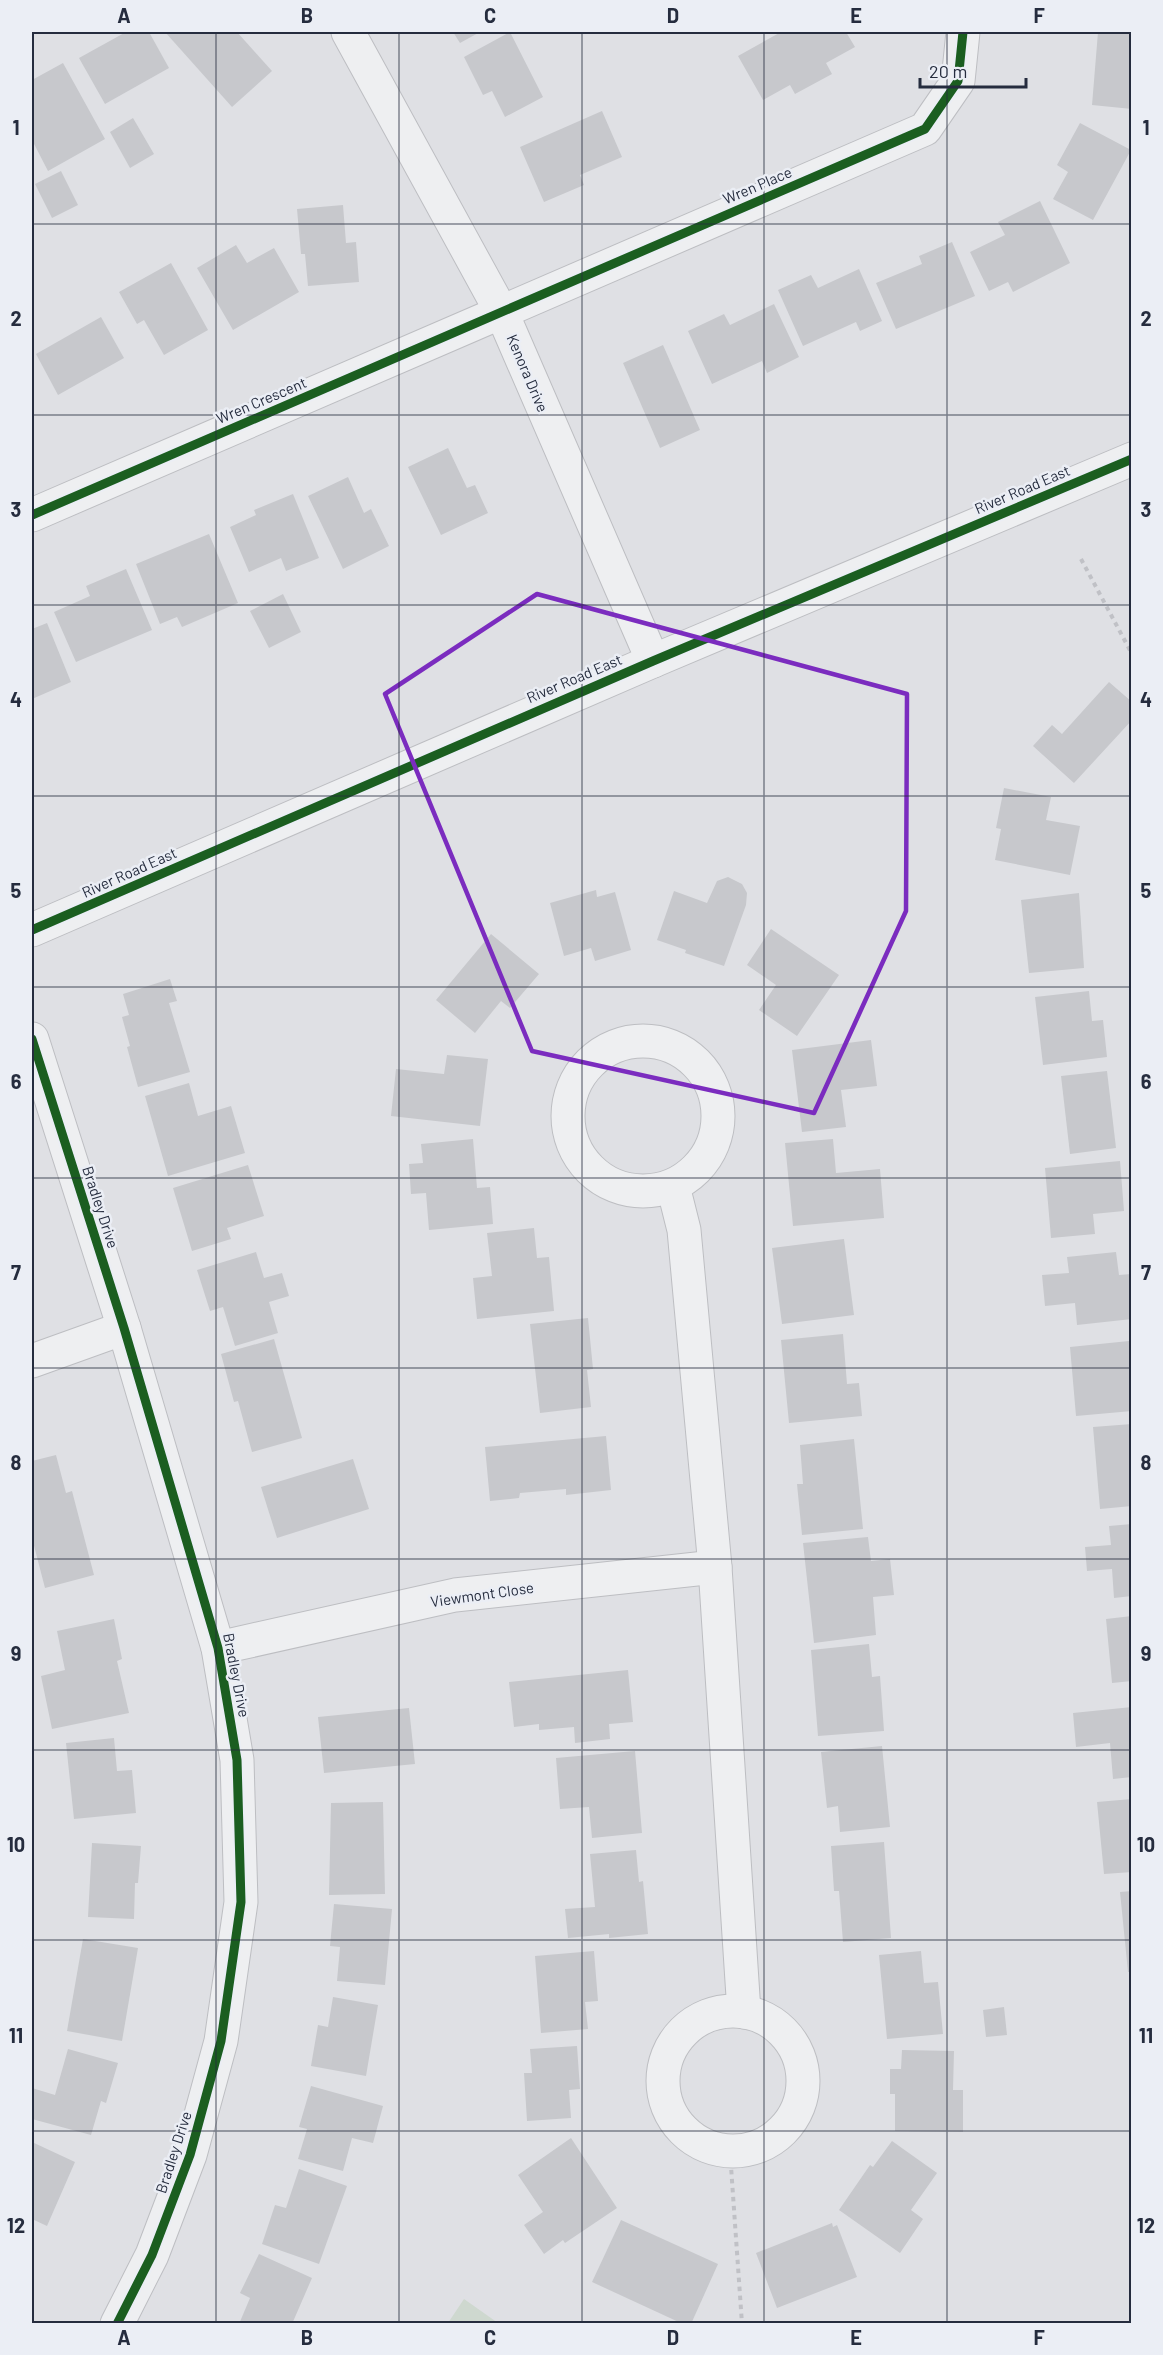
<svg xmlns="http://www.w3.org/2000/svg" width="1163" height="2355" viewBox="0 0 1163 2355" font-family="Barlow,sans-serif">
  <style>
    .green { fill: #ced8cf }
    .building { fill: #c7c8cc }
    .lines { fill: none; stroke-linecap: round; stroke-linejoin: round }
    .minor-casing { stroke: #bdbec2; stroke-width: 35 }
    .path { stroke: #c0c1c6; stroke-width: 4; stroke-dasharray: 4.5 4.5; stroke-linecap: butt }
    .minor { stroke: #eeeff1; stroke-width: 33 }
    .cycleway-casing { stroke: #ebeef5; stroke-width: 13 }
    .cycleway { stroke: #1b5e20; stroke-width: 9 }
    .marked { fill: none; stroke: #7b2cbf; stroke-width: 4.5; stroke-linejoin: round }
    .grid { fill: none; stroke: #252c3e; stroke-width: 1.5; stroke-opacity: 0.55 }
    .labels { text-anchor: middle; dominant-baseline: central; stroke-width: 5; stroke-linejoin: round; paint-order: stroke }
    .street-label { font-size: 15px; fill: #252c3e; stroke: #ebeef5 }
    .neatline { fill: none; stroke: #252c3e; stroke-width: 2 }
    .grid-label { font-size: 20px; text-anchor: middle; font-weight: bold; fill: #252c3e }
  </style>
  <rect width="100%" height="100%" fill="#dfe0e4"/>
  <path class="green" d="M464,2299L498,2323H448Z"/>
  <g class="building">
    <path d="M126,32H149L169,68L105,104L79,58Z"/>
    <path d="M165,32H237L272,71L232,107Z"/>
    <path d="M453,32H480L460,43Z"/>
    <path d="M510,32L543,97L505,117L492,91L483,95L464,57Z"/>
    <path d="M781,32H846L855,47L826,63L832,74L795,94L790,85L763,100L738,56Z"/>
    <path d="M1098,32L1132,34V109L1092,105Z"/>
    <path d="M63,63L105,139L48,171L32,140V130L34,129L32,124V80Z"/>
    <path d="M602,111L622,157L580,175L584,185L544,202L520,147Z"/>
    <path d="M133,118L154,154L130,168L110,132Z"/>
    <path d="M1080,123L1131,150L1093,220L1053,199L1068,172L1057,165Z"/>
    <path d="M61,171L78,205L52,218L35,184Z"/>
    <path d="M1040,201L1070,263L1013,292L1008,282L989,291L970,252L1005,235L998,222Z"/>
    <path d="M343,205L346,243L356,242L359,282L308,286L305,254H301L297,209Z"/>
    <path d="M952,242L975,296L896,329L876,283L922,264L919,256Z"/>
    <path d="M236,245L247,263L274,248L299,292L233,330L197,268Z"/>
    <path d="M171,263L208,330L164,355L144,320L137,324L119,292Z"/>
    <path d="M859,269L882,321L860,331L856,322L803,346L778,290L811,275L818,288Z"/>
    <path d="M774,304L799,357L767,373L762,361L712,384L688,331L724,314L730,325Z"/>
    <path d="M101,317L124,358L58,395L36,354Z"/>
    <path d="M663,345L700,430L660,448L623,363Z"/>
    <path d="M448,448L467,488L475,485L488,513L441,535L408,467Z"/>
    <path d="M348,477L364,513L371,509L389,546L343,569L308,496Z"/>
    <path d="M293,494L319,558L286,571L281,558L249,572L230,527L256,515L254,510Z"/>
    <path d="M209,534L238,603L182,627L177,617L160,624L136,564Z"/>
    <path d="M126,569L152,630L76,662L54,612L90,596L86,586Z"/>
    <path d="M283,594L301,632L269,648L250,611Z"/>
    <path d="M47,623L71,682L32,699V629Z"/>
    <path d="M1109,682L1132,702V720L1074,783L1033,746L1052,725L1062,734Z"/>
    <path d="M1004,788L1051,797L1046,820L1080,826L1070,875L995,860L1001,829L996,828Z"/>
    <path d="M728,877L742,884L747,893L746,905L724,966L685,953L686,950L657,940L674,891L707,903L717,881Z"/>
    <path d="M596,890L597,897L615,892L631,950L595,961L591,948L564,956L550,903Z"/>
    <path d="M1079,893L1084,968L1029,973L1021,900Z"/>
    <path d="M771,929L839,975L797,1036L759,1010L776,985L747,965Z"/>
    <path d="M491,934L539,974L510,1008L501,1001L475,1033L436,1000Z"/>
    <path d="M170,979L177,1001L169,1003L190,1072L138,1087L127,1047L130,1046L122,1017L129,1015L123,994Z"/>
    <path d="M1089,991L1092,1021L1103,1020L1107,1057L1043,1065L1035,997Z"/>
    <path d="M871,1040L877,1086L841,1090L846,1127L802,1132L792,1050Z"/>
    <path d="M447,1055L488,1059L480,1126L391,1116L396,1069L444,1074Z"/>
    <path d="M1107,1071L1116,1148L1070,1154L1061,1076Z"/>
    <path d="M189,1083L198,1116L231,1106L245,1153L168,1176L145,1096Z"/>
    <path d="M473,1139L477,1188L490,1187L493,1224L429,1230L426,1193L411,1194L409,1164L423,1163L421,1144Z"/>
    <path d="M833,1139L836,1173L880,1169L884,1218L793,1226L785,1143Z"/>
    <path d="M1120,1161L1124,1211L1093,1214L1095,1234L1051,1238L1045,1168Z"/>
    <path d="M248,1165L264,1216L227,1228L231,1239L192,1251L173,1188Z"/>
    <path d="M534,1228L537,1258L549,1257L554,1311L477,1319L473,1278L492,1276L487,1233Z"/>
    <path d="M844,1239L854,1315L782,1324L772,1248Z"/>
    <path d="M256,1252L264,1278L282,1273L289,1296L269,1302L278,1333L235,1346L223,1307L210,1311L197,1270Z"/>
    <path d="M1116,1252L1119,1275L1131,1274L1132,1319L1077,1325L1075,1303L1045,1306L1042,1275L1069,1273L1067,1257Z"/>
    <path d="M588,1318L593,1369L587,1370L591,1407L540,1413L530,1324Z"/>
    <path d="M843,1334L847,1384L859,1383L862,1416L789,1423L781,1340Z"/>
    <path d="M274,1339L302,1438L252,1452L238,1401L234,1402L221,1354Z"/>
    <path d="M1129,1341L1132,1368V1411L1076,1416L1070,1347Z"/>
    <path d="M1132,1424V1506L1100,1509L1093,1427Z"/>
    <path d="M606,1436L611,1490L566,1495V1489L520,1493L519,1498L490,1501L485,1447Z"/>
    <path d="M854,1439L863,1529L802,1535L797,1484H803L800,1445Z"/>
    <path d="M56,1455L66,1493L72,1491L94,1575L45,1588L32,1538V1461Z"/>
    <path d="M353,1459L369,1509L277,1538L261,1487Z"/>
    <path d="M1132,1524V1596L1114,1598L1112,1569L1087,1571L1085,1547L1111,1545L1109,1526Z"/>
    <path d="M868,1537L871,1561L890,1559L894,1595L873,1597L876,1635L814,1643L803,1543Z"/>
    <path d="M1132,1616V1681L1112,1683L1106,1619Z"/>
    <path d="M114,1619L122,1659L117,1661L129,1713L52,1729L41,1676L65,1670L57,1631Z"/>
    <path d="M869,1644L872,1677L880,1676L884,1731L818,1736L811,1650Z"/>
    <path d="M628,1670L633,1722L609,1724L610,1739L575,1743L574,1727L539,1730V1724L514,1727L509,1682Z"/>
    <path d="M1132,1707V1777L1113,1779L1110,1743L1076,1747L1073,1713Z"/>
    <path d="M409,1708L415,1764L324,1773L318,1717Z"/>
    <path d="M114,1738L117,1771L132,1770L136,1813L74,1819L66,1743Z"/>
    <path d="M882,1746L890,1827L840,1832L838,1806L827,1808L821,1752Z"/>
    <path d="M635,1751L642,1833L592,1838L589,1807L560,1809L556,1758Z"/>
    <path d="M1132,1799V1872L1104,1874L1097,1802Z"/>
    <path d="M383,1802L385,1894L329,1895L331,1803Z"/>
    <path d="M884,1842L891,1938L843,1942L839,1891H834L831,1846Z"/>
    <path d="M92,1843L141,1846L138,1883H135L134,1919L88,1917Z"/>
    <path d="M636,1850L639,1882L643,1881L648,1934L609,1938V1934L568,1938L565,1909L595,1907L590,1854Z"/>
    <path d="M1132,1891V1972H1128L1120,1892Z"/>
    <path d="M334,1904L392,1909L385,1985L337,1981L340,1947L330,1946Z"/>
    <path d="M83,1939L138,1948L122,2041L67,2031Z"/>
    <path d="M594,1951L598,2001L585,2002L588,2029L541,2033L535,1956Z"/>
    <path d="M921,1951L924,1983L938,1982L943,2034L887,2039L879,1955Z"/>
    <path d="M333,1997L378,2005L366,2076L311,2066L318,2025L328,2027Z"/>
    <path d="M1004,2007L1007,2035L986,2037L983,2010Z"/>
    <path d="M577,2046L580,2089L569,2090L571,2118L527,2121L524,2073H532L530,2049Z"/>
    <path d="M68,2049L118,2063L106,2103L101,2101L91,2135L32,2119V2088L55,2095Z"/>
    <path d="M902,2050L954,2051L953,2090H963V2132L895,2131V2094H890V2069H901Z"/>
    <path d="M311,2086L383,2106L373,2143L352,2138L343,2171L298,2159L307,2129L299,2127Z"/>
    <path d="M571,2138L617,2208L565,2243L563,2240L544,2254L524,2225L543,2212L518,2175Z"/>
    <path d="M892,2141L937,2173L911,2210L923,2219L900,2253L839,2210L870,2165L873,2167Z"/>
    <path d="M32,2142L75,2162L47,2226L32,2219Z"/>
    <path d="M299,2169L347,2186L319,2264L262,2244L275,2205L286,2208Z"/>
    <path d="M621,2220L718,2264L691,2324H683L592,2282Z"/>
    <path d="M832,2223L833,2227L837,2225L857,2277L777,2308L756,2253Z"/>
    <path d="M259,2254L312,2278L292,2324H239L250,2298L240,2293Z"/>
  </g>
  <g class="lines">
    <defs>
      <g id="minor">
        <path d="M348,32L502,313L653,661"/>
        <path d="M32,515L925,129L958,81L963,32"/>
        <path d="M32,930L653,661L1132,459"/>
        <path d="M32,1039L124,1328L218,1648L237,1760L241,1902L221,2041L190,2155L152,2255L117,2324"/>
        <circle cx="643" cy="1116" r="75"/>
        <path d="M673,1186L684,1230L715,1567L744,2012"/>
        <path d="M32,1361L124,1328"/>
        <path d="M218,1648L455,1595L715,1567"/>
        <circle cx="733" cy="2081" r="70"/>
      </g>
    </defs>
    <use href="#minor" class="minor-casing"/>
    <g class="path">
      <path d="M1081,559L1132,654"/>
      <path d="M730,2152L742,2324"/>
    </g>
    <use href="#minor" class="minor"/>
    <defs>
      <g id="cycleway">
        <path d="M32,515L925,129L958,81L963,32"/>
        <path d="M32,930L653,661L1132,459"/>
        <path d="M32,1039L124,1328L218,1648L237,1760L241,1902L221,2041L190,2155L152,2255L117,2324"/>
      </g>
    </defs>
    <use href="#cycleway" class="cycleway-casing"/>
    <use href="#cycleway" class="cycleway"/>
  </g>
  <path class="marked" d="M537,594L907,694L906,911L814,1113L532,1051L385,694Z"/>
  <path class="grid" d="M216,32V2324M399,32V2324M582,32V2324M764,32V2324M947,32V2324M32,224H1132M32,415H1132M32,605H1132M32,796H1132M32,987H1132M32,1178H1132M32,1368H1132M32,1559H1132M32,1750H1132M32,1940H1132M32,2131H1132"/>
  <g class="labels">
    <g class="street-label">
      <text transform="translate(757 185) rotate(-23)">Wren Place</text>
      <text transform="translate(528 373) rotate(67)">Kenora Drive</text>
      <text transform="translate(261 400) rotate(-23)">Wren Crescent</text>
      <text transform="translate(1022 489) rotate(-23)">River Road East</text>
      <text transform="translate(574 678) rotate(-23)">River Road East</text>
      <text transform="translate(129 872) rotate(-24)">River Road East</text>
      <text transform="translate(101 1207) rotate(72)">Bradley Drive</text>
      <text transform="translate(482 1594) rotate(-8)">Viewmont Close</text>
      <text transform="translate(237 1675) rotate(79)">Bradley Drive</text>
      <text transform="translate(173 2152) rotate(-72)">Bradley Drive</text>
    </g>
  </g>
  <rect width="1163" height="2355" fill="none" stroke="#ebeef5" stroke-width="66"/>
  <path d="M920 78v9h106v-9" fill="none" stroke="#252c3e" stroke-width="3"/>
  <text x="929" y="78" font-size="18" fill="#252c3e" stroke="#ebeef5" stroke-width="4.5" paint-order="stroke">20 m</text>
  <rect x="33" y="33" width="1097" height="2289" class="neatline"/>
  <g class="grid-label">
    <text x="124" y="23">A</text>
    <text x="307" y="23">B</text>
    <text x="490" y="23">C</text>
    <text x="673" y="23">D</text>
    <text x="856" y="23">E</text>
    <text x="1039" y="23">F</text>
    <text x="16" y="135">1</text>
    <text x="1146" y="135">1</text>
    <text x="16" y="326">2</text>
    <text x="1146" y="326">2</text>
    <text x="16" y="517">3</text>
    <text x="1146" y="517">3</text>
    <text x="16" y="707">4</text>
    <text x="1146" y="707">4</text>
    <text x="16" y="898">5</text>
    <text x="1146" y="898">5</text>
    <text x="16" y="1089">6</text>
    <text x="1146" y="1089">6</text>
    <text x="16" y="1280">7</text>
    <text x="1146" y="1280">7</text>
    <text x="16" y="1470">8</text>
    <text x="1146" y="1470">8</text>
    <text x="16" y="1661">9</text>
    <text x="1146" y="1661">9</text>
    <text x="16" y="1852">10</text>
    <text x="1146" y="1852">10</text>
    <text x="16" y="2043">11</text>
    <text x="1146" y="2043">11</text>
    <text x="16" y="2233">12</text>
    <text x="1146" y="2233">12</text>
    <text x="124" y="2345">A</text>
    <text x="307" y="2345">B</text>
    <text x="490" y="2345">C</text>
    <text x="673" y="2345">D</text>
    <text x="856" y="2345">E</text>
    <text x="1039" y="2345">F</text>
  </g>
</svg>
